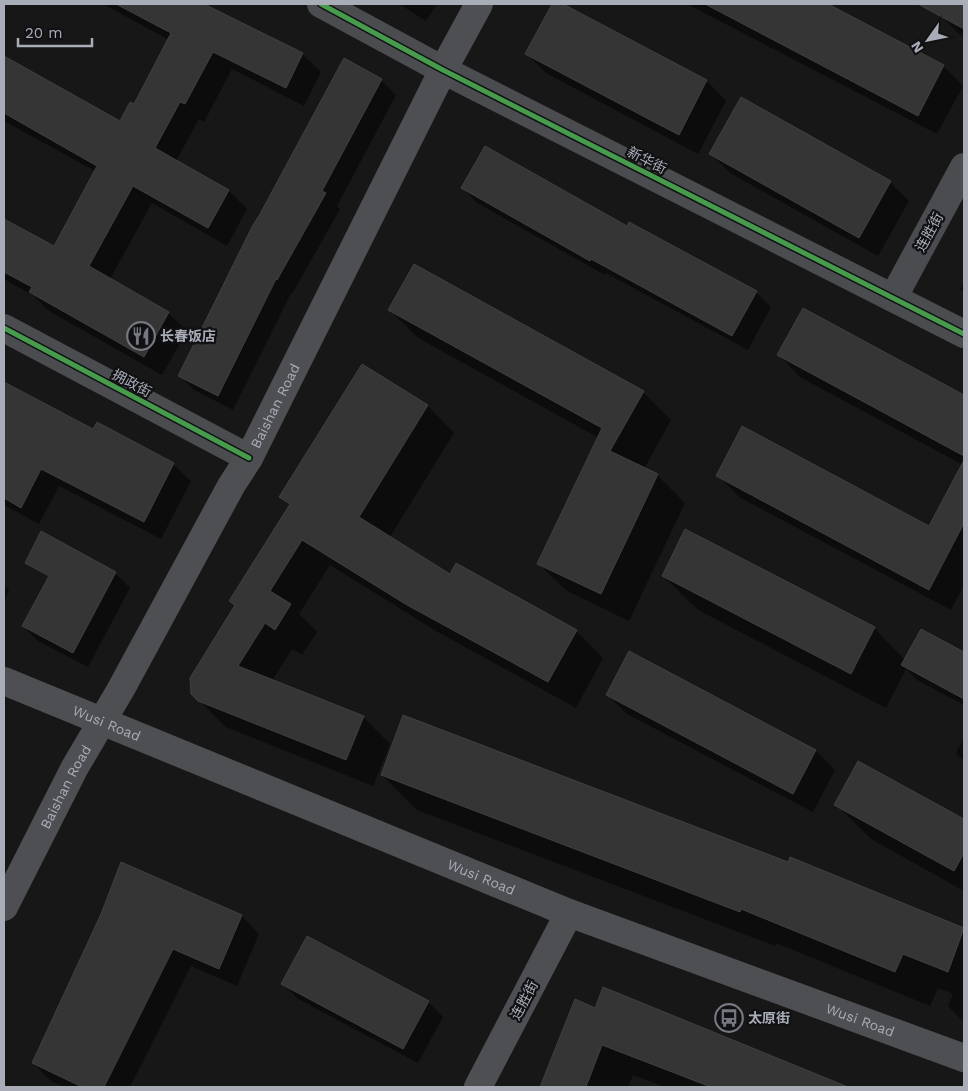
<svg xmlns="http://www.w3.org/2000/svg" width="968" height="1091" viewBox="0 0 968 1091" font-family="'Work Sans','Noto Sans SC',sans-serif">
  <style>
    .shadow { fill: #0007 }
    .building { fill: #353536; stroke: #3f4043 }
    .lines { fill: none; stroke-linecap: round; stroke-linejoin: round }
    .minor { stroke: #4b4c50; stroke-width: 28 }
    .major { stroke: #4d4f52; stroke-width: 28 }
    .cycleway-casing { stroke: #111113; stroke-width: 8 }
    .cycleway { stroke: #469c4c; stroke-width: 5 }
    .labels { text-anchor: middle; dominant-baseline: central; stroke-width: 4.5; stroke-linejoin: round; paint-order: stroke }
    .street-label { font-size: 14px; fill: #a8adb8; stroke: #111113 }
    .poi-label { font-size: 14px; font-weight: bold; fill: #a8adb8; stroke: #111113; text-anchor: start }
  </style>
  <rect width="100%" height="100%" fill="#171717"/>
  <g class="shadow">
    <path d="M103,4H199L302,54L321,72L304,106L232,69L204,122L199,119L176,161L229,191L247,209L227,246L152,203L110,279L168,313L187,331L162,375L49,311L34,296L4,279V221L55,248L95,171L4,121V58L121,123L134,105L169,40Z"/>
    <path d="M399,4H437L426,21Z"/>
    <path d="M553,4H561L707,81L726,101L698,154L546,73L527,54Z"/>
    <path d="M687,4H826L943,66L963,86L937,134Z"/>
    <path d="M946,4H964V37L959,34L940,15Z"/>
    <path d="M381,80L396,95L337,206L340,209L292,294L291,293L233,410L194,390L179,375Z"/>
    <path d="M711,154L890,182L909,201L878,256L730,173Z"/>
    <path d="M463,188L628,227L756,292L771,307L748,350L606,273L605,275L477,203Z"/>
    <path d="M964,281V293L960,289Z"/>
    <path d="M390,310L643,392L671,420L644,469L657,475L685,503L629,621L567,591L539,564L599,438L418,338Z"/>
    <path d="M803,310L964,397V585L951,610L739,497L718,475L929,528L963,465L800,377L779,355Z"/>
    <path d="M362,365L428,406L454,433L390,537L451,575L576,631L603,658L576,708L436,631L330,565L299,614L317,632L302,655L292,649L272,681L363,717L390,744L373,786L226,727L199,700L236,606L231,601L290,506L281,497Z"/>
    <path d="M4,383L94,431L173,464L191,481L161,539L59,486L39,524L4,505V450L6,445L4,444Z"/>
    <path d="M115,573L130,588L88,667L38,641L23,626L79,588Z"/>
    <path d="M663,576L874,628L905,660L921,630L964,653V705L917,680L906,669L886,708L698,610Z"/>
    <path d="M4,585L9,590L4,603Z"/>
    <path d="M629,653L816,751L835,770L813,812L627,714L607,695Z"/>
    <path d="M964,737V761L956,753Z"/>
    <path d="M859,763L964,821V891L871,839L836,804Z"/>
    <path d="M382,775L788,863L790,859L964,929V1022L948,1006L953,994L938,988L930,1006L776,943L775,946L417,810Z"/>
    <path d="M122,864L242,916L259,934L237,986L191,966L130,1087H65L51,1081L33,1063L102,914Z"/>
    <path d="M283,984L428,1002L443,1017L418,1063L298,999Z"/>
    <path d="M576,1001L596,1010L818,1076L843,1087H665L633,1075L628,1087H541Z"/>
  </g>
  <g class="building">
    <path d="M116,4H204L303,53L286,88L213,52L185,104L180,102L155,148L229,190L208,228L133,186L89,266L169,312L144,357L29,292L32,287L4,272V219L54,246L97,166L4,113V56L120,121L130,102L134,104L171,33Z"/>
    <path d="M552,4H563L707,80L679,135L525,54Z"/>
    <path d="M705,4H828L944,65L918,116Z"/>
    <path d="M918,4H964V29Z"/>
    <path d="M344,58L382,79L322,191L326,193L277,280L276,279L218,396L178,376L253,225L260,214Z"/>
    <path d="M741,97L891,181L859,238L709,154Z"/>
    <path d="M485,146L627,226L629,222L757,291L732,336L591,259L590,261L461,188Z"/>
    <path d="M414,264L644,391L610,451L658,474L601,594L537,564L602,428L388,310Z"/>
    <path d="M803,308L964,395V456L777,355Z"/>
    <path d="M362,364L428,405L359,517L450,574L456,563L577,630L548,682L407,605L302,540L270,591L291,604L275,630L265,623L238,666L364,716L346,760L198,701L191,694L190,678L235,605L229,601L290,504L279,497Z"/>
    <path d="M4,382L93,429L97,422L174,463L144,522L41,469L21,508L4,498Z"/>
    <path d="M742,426L929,526L964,460V523L929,590L716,476Z"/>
    <path d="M685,529L875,627L851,674L662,576Z"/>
    <path d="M41,531L116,572L73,653L22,626L49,576L25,563Z"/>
    <path d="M921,629L964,652V699L901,665Z"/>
    <path d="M629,651L816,750L793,794L606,695Z"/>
    <path d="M403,715L788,862L790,857L964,928L948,972L903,954L895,972L741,909L740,912L381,775Z"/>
    <path d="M858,761L964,819V853L954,871L834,805Z"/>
    <path d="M121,862L242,915L219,969L173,949L104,1087H82L32,1063L101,914Z"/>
    <path d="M307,936L429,1001L403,1049L281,984Z"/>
    <path d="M603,987L848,1087H711L602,1045L586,1087H540L575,999L595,1008Z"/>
  </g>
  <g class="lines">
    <g class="minor">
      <path d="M321,4L443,70L964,334"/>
      <path d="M893,298L964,167"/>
      <path d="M4,328L249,458"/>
    </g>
    <g class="major">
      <path id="s1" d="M4,681L569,913L964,1058"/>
      <path id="s2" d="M4,907L75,767L121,689L231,486L249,458L443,70L479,4"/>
      <path d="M478,1087L569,913"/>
    </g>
    <defs>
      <g id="cycleway">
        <path d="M321,4L443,70L964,334"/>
        <path d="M4,328L249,458"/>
      </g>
    </defs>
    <use href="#cycleway" class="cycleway-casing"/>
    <use href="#cycleway" class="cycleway"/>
  </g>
  <defs>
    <symbol id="restaurant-ring" viewBox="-11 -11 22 22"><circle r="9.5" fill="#111113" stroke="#757880" stroke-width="1.5"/><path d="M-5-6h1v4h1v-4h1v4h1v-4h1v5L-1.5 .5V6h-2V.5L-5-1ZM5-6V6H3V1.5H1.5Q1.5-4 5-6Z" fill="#757880"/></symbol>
    <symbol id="bus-ring" viewBox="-11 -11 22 22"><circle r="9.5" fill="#111113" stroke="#757880" stroke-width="1.5"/><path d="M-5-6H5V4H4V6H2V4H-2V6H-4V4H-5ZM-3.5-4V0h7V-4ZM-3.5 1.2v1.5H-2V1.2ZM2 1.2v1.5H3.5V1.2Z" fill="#757880"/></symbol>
  </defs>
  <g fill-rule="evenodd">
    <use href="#restaurant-ring" x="125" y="320" width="32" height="32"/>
    <use href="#bus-ring" x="713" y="1002" width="32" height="32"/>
  </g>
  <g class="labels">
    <g class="street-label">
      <text transform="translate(647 160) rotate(27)">新华街</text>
      <text transform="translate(929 232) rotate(-61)">连胜街</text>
      <text transform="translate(132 383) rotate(28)">拥政街</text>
      <text stroke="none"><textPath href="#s2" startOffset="570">Baishan Road</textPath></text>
      <text stroke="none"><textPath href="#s1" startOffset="111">Wusi Road</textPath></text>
      <text stroke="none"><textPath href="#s2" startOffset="135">Baishan Road</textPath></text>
      <text stroke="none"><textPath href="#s1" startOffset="516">Wusi Road</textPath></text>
      <text transform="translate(524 1000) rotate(-62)">连胜街</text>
      <text stroke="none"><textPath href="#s1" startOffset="921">Wusi Road</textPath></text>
    </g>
    <g class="poi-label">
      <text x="160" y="336">长春饭店</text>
      <text x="748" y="1018">太原街</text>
    </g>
  </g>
  <rect width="968" height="1091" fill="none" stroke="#a8adb8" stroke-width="10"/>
  <g transform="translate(928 40) rotate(237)" stroke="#111113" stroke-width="4" paint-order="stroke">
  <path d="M0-4L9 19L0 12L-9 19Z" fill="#a8adb8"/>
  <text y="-8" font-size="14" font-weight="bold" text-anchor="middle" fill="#a8adb8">N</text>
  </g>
  <path d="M18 38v8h74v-8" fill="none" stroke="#a8adb8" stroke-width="2.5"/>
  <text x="25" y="38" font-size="15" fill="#a8adb8" stroke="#111113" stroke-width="4" paint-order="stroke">20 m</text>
</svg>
